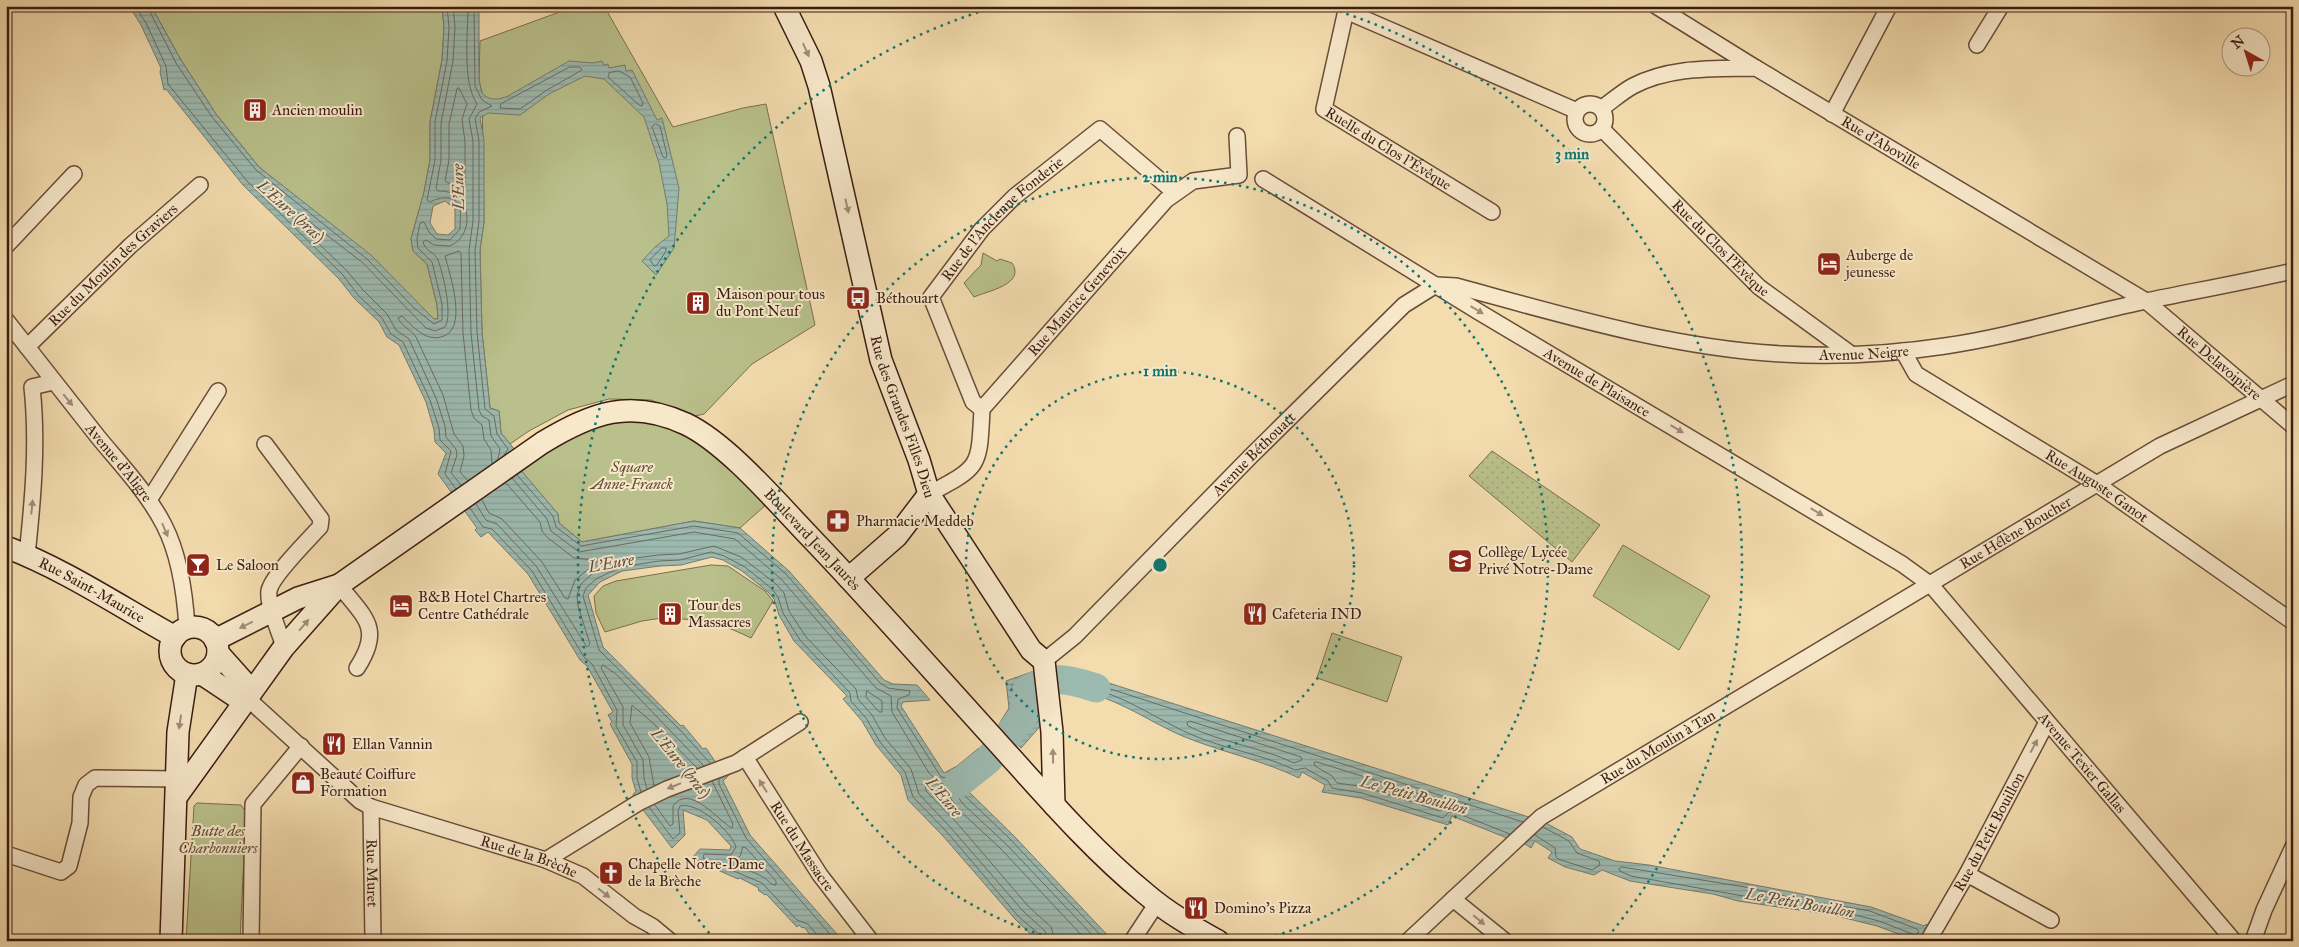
<svg xmlns="http://www.w3.org/2000/svg" width="2299" height="947" viewBox="0 0 2299 947" font-family="'IM FELL Great Primer',serif">
  <style>
    .grass { fill: url(#grass-dots); stroke: #7a6e4e }
    .park { fill: #b9c08b; stroke: #7a6e4e }
    .water { fill: url(#water-rules); stroke: #757b70; fill-rule: evenodd }
    .lines { fill: none; stroke-linecap: round; stroke-linejoin: round }
    .shore { stroke: #6c6b60; stroke-width: 1 }
    .river { stroke: #9cbab0; stroke-width: 29 }
    .street-casing { stroke: #694c38; stroke-width: 18 }
    .secondary-casing { stroke: #3b1c11; stroke-width: 24 }
    .street { stroke: #f7e8ca; stroke-width: 15 }
    .secondary { stroke: #f7e8ca; stroke-width: 21 }
    .oneway { fill: #a28c77 }
    .ring { fill: none; stroke: #0f766e; stroke-width: 2.5; stroke-dasharray: 2.5 5 }
    .labels { text-anchor: middle; dominant-baseline: central; stroke-width: 4; stroke-linejoin: round; paint-order: stroke }
    .poi-label { font-size: 15px; fill: #3b1c11; stroke: #f7e8ca; text-anchor: start }
    .street-label { font-size: 15px; fill: #3b1c11; stroke: #f7e8ca }
    .park-label { font-size: 15px; font-style: italic; fill: #614d36; stroke: #f7e8ca }
    .water-label { font-size: 16px; font-style: italic; fill: #584b41; stroke: #f7e8ca }
    .centre { fill: #0f766e; stroke: #f7e8ca; stroke-width: 2.5 }
    .ring-label { font-size: 15px; text-anchor: middle; font-weight: bold; fill: #0f766e; stroke: #f7e8ca; stroke-width: 4; stroke-linejoin: round; paint-order: stroke }
  </style>
  <defs>
    <pattern id="grass-dots" width="8" height="8" patternUnits="userSpaceOnUse" patternTransform="scale(1.25)"><rect width="8" height="8" fill="#b9c08b"/><path d="M2 2h.1M6 6h.1" fill="none" stroke="#a0a477" stroke-width="1.8" stroke-linecap="round"/></pattern>
    <pattern id="water-rules" width="6" height="5" patternUnits="userSpaceOnUse" patternTransform="scale(1.25)"><rect width="6" height="5" fill="#9cbab0"/><path d="M0 2.5h6" fill="none" stroke="#879f96"/></pattern>
  </defs>
  <rect width="100%" height="100%" fill="#f3dcae"/>
  <filter id="stains"><feTurbulence type="fractalNoise" baseFrequency=".004" numOctaves="4"/><feColorMatrix values="0 0 0 0 .2 0 0 0 0 .09 0 0 0 0 .02 0 0 0 .5 -.17"/></filter>
  <radialGradient id="worn" r=".72"><stop offset=".6" stop-color="#630" stop-opacity="0"/><stop offset="1" stop-color="#630" stop-opacity=".3"/></radialGradient>
  <path class="grass" d="M1492,451L1600,525L1572,562L1469,476Z"/>
  <g class="park">
    <path d="M151,6H442L444,27L442,60L430,122V160L424,192L411,239L413,251L427,264L437,305L438,319H434L387,274L338,231L259,167L216,114L181,60Z"/>
    <path d="M576,6H604L673,127L743,108L766,104L815,325L752,364L704,414L691,417L651,400L609,399L568,410L529,431L510,444L501,433L499,411L490,408L482,332L480,250L484,222L482,93L479,80L480,41Z"/>
    <path d="M983,253L997,261L1000,259L1012,263C1026,284 988,291 974,297L964,283L981,265Z"/>
    <path d="M629,419L683,431L713,450L768,503L740,528L694,521L582,542L559,523L558,514L521,471L577,431Z"/>
    <path d="M1623,545L1710,596L1679,650L1593,596Z"/>
    <path d="M711,565L728,566L765,591L773,601L751,638C727,626 705,619 679,619L676,609L670,603H666L661,610L662,618L642,621L605,632L596,613L594,596L603,586L616,581Z"/>
    <path d="M1332,633L1402,657L1387,702L1317,678Z"/>
    <path d="M197,803L241,805L246,812L240,941H186L194,806Z"/>
  </g>
  <g class="water">
    <path d="M129,6H151L181,60L216,114L259,167L371,255L434,319H438L437,305L427,264L413,251L411,239L424,192L430,160V122L442,60L444,27L442,6H479V80L482,93C489,101 499,100 508,96L569,61L593,63L602,61L604,65L608,64L609,68L625,65L626,71L632,70L657,120L662,118L679,188L674,248L656,275L642,261L655,247L669,236L667,204L659,163L644,117L604,79L585,76L549,94L520,115L488,113L480,118L484,140V222L480,250L482,332L490,408L499,411L501,433L516,451L509,456L558,514L559,523L582,542L694,521L740,528L789,571L884,680L893,684L917,685L930,700L903,702L901,706L944,773L957,766L979,748L994,765L966,789L1014,836L1113,941H1038L1015,919L943,836L908,800L901,775L876,745L862,721L843,699L847,696L794,641L779,615L774,599L768,592L742,571L723,560L712,557L681,565L660,566L622,571L600,582L588,595L603,647L681,726L683,725L703,749L706,748L716,763L732,772L723,781L750,835L843,941H815L804,927L802,928L799,925L797,927L766,894L765,895L758,890L759,888L740,878L738,879L711,867L709,869L693,857L700,849L730,850L731,846L707,820L683,810L685,835L672,848L634,798L633,794L636,792L632,778V764L610,724L612,722L608,715L613,712L587,666L580,660L528,574L488,532L481,537L475,530L477,528L438,474L446,453L435,442L434,430L426,402L399,345L387,337L379,322L354,298L339,279L243,185L166,89L164,90L160,72L161,68L141,25ZM445,201L455,209V229L448,235L437,234L430,223L433,206Z"/>
    <path d="M1059,666L1069,668L1068,670L1535,819L1512,840L1452,816L1448,825L1361,798L1322,792L1325,785L1302,772L1299,778C1264,761 1226,753 1190,739C1147,723 1107,687 1058,691Z"/>
    <path d="M1037,670L1042,724L1021,748L999,724L1009,708L1006,681Z"/>
    <path d="M1540,820L1572,837L1580,849L1615,861L1649,865L1871,907L1924,926L1926,924L1928,926L1920,941H1917L1877,926L1833,915L1738,901L1713,894L1630,881L1602,870L1594,875L1565,867L1548,858L1552,852L1535,841L1531,848L1519,840Z"/>
  </g>
  <g class="lines">
    <g class="shore">
      <path d="M135,6L146,23L166,66L168,84L247,181L343,275L358,295L382,318L391,334L403,342L430,400L439,428L440,440L451,451L445,474L456,489"/>
      <path d="M147,6L176,63L212,117L256,170L367,259L414,308L434,324L442,320V304L432,262L418,248L417,239L420,223L424,222L429,232L436,239L450,240L460,229C460,223 461,215 460,209C457,194 439,197 430,202L427,200L435,160V122L447,61L449,27L447,6"/>
      <path d="M453,6L455,27L453,61L441,123V160L436,188L438,191C471,189 477,234 450,246L434,245L426,240L423,242C425,251 435,252 438,260C443,273 453,315 445,327L435,331L426,328L363,263L275,195L271,197L347,271L363,290L387,314L396,330L409,339L436,398L445,426L446,437L456,449L457,455L451,473L461,485"/>
      <path d="M468,6C468,34 462,82 477,104L469,119L473,141V221L469,250L471,333L479,410L482,416L489,420L491,436L500,449L498,459"/>
      <path d="M474,6L475,86L482,100L492,106L479,112L475,119L479,141V221L475,251L477,332L485,409L494,416L497,434L508,449L504,455"/>
      <path d="M570,67H580L582,70L547,90L520,109L500,108L501,104Z"/>
      <path d="M619,71L630,77L643,103L642,106L639,105L608,77L609,73Z"/>
      <path d="M459,88L467,104L462,119L465,142V188L462,190L445,181L449,160V124L457,89Z"/>
      <path d="M656,124L660,126L667,155L666,158L663,157L652,127Z"/>
      <path d="M662,248H666V251L657,265L654,266L650,260Z"/>
      <path d="M517,475L553,516L556,527L581,546L694,526L738,533L786,574L880,683L888,688L910,691L909,695L898,699L897,708L941,777L948,778L977,756L985,763V766L962,786V793L1010,839L1106,941"/>
      <path d="M512,478L547,519L551,531L579,552L694,532L735,539L781,579L876,688L891,696L892,712L929,773L941,784L955,783L956,794L963,804L1006,844L1098,941"/>
      <path d="M468,481L460,472L464,456L463,446L454,434L443,395L416,337C411,329 402,327 398,318L402,316C413,326 424,341 441,337C469,331 450,275 445,256L459,251L461,253L463,333L471,410L474,418L482,425L484,439L491,450L492,464"/>
      <path d="M482,500L489,513L502,519L542,562L565,598L568,599L575,580L596,563L597,560L574,558L548,538L542,531L540,522L506,483"/>
      <path d="M476,504L486,520L497,524L536,566L587,647L590,644L578,606L577,595L581,584L592,574L620,560L659,555L679,554L714,546L741,557L776,584L784,593L789,611L806,637L856,689L858,699L872,715L885,738L911,769L919,794L951,828L1023,911L1045,931L1048,941"/>
      <path d="M470,508L483,527L492,529L532,571L584,657L592,664L617,710L616,726L637,762V778L641,792"/>
      <path d="M1029,678L1033,680L1037,722L1020,739L1006,722L1014,708L1012,685Z"/>
      <path d="M1026,687L1030,720L1020,730L1013,721L1020,709L1019,690Z"/>
      <path d="M867,691L882,701V712H879L866,697Z"/>
      <path d="M1190,721L1301,757L1302,760L1294,763C1261,747 1222,743 1188,726L1187,723Z"/>
      <path d="M1317,762L1445,802L1447,806L1440,811L1365,787L1337,783L1332,776L1315,766L1314,763Z"/>
      <path d="M710,763L681,731L599,650L583,596L586,588L596,579L621,567L659,561L680,560L711,552L724,556L745,567L772,589L778,597L783,613L800,640L850,693L851,701L866,718L880,742L905,772L913,797L947,832L1018,916L1040,935L1041,941"/>
      <path d="M719,779V784L746,838L836,941"/>
      <path d="M654,786L649,757L630,723L632,705L654,724L697,768"/>
      <path d="M647,789L644,778L643,760L623,725V707L601,668L603,665L616,674L704,766"/>
      <path d="M655,805L670,826L673,824V806C690,782 720,823 732,828L733,824L712,781"/>
      <path d="M649,807L673,839L680,833L678,811L680,806C697,801 732,832 736,847L731,855L704,854L703,858L762,883L797,920L808,924L818,936V941"/>
      <path d="M1510,834L1454,812H1449L1443,818L1362,793L1332,788L1328,781L1305,768L1295,770C1262,754 1224,749 1190,734C1150,716 1110,685 1065,685L1064,677L1067,675L1523,822"/>
      <path d="M1535,835L1555,848L1556,857L1558,859L1592,870L1600,865L1599,861L1577,853L1569,841L1543,827"/>
      <path d="M743,847L746,848L776,881V885C770,885 769,880 763,877C753,871 742,869 733,865V862L740,856Z"/>
      <path d="M1622,867L1745,887L1793,898L1795,901L1792,903L1777,902L1631,876L1620,871L1619,869Z"/>
      <path d="M1836,905L1870,911L1917,929L1919,932L1915,935L1879,921L1835,910L1834,908Z"/>
      <path d="M1055,941L1051,927L1028,906L957,823L926,791L925,783H927L936,790L947,793L958,809L1001,849L1087,941"/>
    </g>
    <path class="river" d="M958,784L988,760L1025,714L1026,691C1051,674 1069,679 1096,688"/>
    <defs>
      <g id="street">
        <path id="s1" d="M1347,6L1324,109L1492,212"/>
        <path d="M1656,6L1756,68"/>
        <path d="M1346,11L1577,111"/>
        <path d="M1977,45L2001,6"/>
        <circle cx="1590" cy="119" r="15"/>
        <path id="s2" d="M1602,108C1612,101 1622,92 1633,86C1671,66 1715,69 1756,68L2146,301L2293,426"/>
        <path d="M1832,114L1889,6"/>
        <path id="s3" d="M1602,129L1759,287L1851,354"/>
        <path id="s4" d="M1263,179L1479,312L1902,564L1931,585L2234,941"/>
        <path d="M6,246L74,174"/>
        <path id="s5" d="M6,320C37,359 67,398 98,437C121,465 147,492 164,525C180,556 185,594 187,628"/>
        <path id="s6" d="M27,347L130,246L200,185"/>
        <path id="s7" d="M1903,351L1916,374L2097,484L2293,622"/>
        <path id="s8" d="M982,409L973,402L931,297L982,229L1014,197L1100,129L1174,192"/>
        <path d="M265,444L321,519L320,527C309,539 271,577 269,591C267,605 280,633 284,647"/>
        <path id="s9" d="M929,494C981,466 979,468 982,409L1166,200L1193,181L1239,175L1237,136"/>
        <path d="M149,500L218,391"/>
        <path d="M27,555C33,499 38,443 32,387L53,382"/>
        <path d="M339,585C365,618 383,628 357,668"/>
        <path id="s10" d="M1044,661L1075,636L1250,457L1404,305L1436,285L1456,286C1563,315 1671,348 1782,354C1836,357 1892,354 1945,346C2013,336 2079,315 2146,301C2195,291 2244,282 2293,271"/>
        <path id="s11" d="M247,698L360,801L371,807L546,860L583,876L634,916L652,926L670,941"/>
        <path id="s12" d="M745,757L820,875L871,941"/>
        <path id="s13" d="M371,807L373,941"/>
        <path d="M6,854L61,872L69,866L80,823L81,797L86,785L95,778L178,779"/>
        <path d="M546,860L638,803L667,789L736,763L800,722"/>
        <path d="M1967,874L2051,920"/>
        <path d="M1453,899L1505,941"/>
        <path d="M251,941L253,804L301,746"/>
        <path d="M1132,941L1157,903"/>
        <path id="s14" d="M1408,941L1541,817L2160,446L2293,384"/>
        <path id="s15" d="M1928,941L1967,874L2047,722"/>
        <path d="M2253,941L2264,910L2293,847"/>
      </g>
      <g id="secondary">
        <path id="s16" d="M784,6L811,61L819,86L881,360L919,460L929,494L1031,650L1044,661L1052,732L1054,805"/>
        <path id="s17" d="M6,547C66,570 119,606 175,637"/>
        <path d="M849,578L897,536L929,494"/>
        <circle cx="194" cy="651" r="24"/>
        <path d="M215,640L298,598L339,585"/>
        <path d="M218,653L252,691"/>
        <path d="M202,674L244,702"/>
        <path id="s18" d="M177,796L284,647L339,585L542,443C591,413 630,398 686,424C728,444 779,505 812,539C876,606 936,675 998,743C1045,795 1092,850 1146,894C1168,913 1193,927 1218,941"/>
        <path d="M171,941L178,732L187,674"/>
      </g>
    </defs>
    <use href="#street" class="street-casing"/>
    <use href="#secondary" class="secondary-casing"/>
    <use href="#street" class="street"/>
    <use href="#secondary" class="secondary"/>
  </g>
  <defs><path id="oneway-solid" d="M-6-.8H1V-3.2L6.5 0L1 3.2V.8H-6Z" transform="scale(1.25)"/></defs>
  <g class="oneway">
    <use href="#oneway-solid" transform="translate(806 50) rotate(66)"/>
    <use href="#oneway-solid" transform="translate(847 206) rotate(77)"/>
    <use href="#oneway-solid" transform="translate(1477 310) rotate(31)"/>
    <use href="#oneway-solid" transform="translate(68 400) rotate(51)"/>
    <use href="#oneway-solid" transform="translate(1677 429) rotate(31)"/>
    <use href="#oneway-solid" transform="translate(32 507) rotate(-84)"/>
    <use href="#oneway-solid" transform="translate(1817 512) rotate(31)"/>
    <use href="#oneway-solid" transform="translate(165 530) rotate(67)"/>
    <use href="#oneway-solid" transform="translate(246 625) rotate(154)"/>
    <use href="#oneway-solid" transform="translate(304 625) rotate(-49)"/>
    <use href="#oneway-solid" transform="translate(180 722) rotate(98)"/>
    <use href="#oneway-solid" transform="translate(2034 746) rotate(-62)"/>
    <use href="#oneway-solid" transform="translate(1053 756) rotate(-91)"/>
    <use href="#oneway-solid" transform="translate(674 786) rotate(158)"/>
    <use href="#oneway-solid" transform="translate(763 786) rotate(-122)"/>
    <use href="#oneway-solid" transform="translate(604 893) rotate(38)"/>
    <use href="#oneway-solid" transform="translate(1479 920) rotate(40)"/>
  </g>
  <g class="ring">
    <circle cx="1160" cy="565" r="194"/>
    <path d="M1063 941A388 388 0 1 1 1257 941"/>
    <path d="M714 939A582 582 0 0 1 995 7M1325 7A582 582 0 0 1 1606 939"/>
  </g>
  <defs>
    <symbol id="building-square" viewBox="-11 -11 22 22"><rect x="-9" y="-9" width="18" height="18" rx="4" fill="#8f2418" stroke="#f7e8ca"/><path d="M-4-6H4V6H1V3H-1V6H-4ZM-2.5-4.3h1.7v1.8h-1.7ZM.8-4.3h1.7v1.8H.8ZM-2.5-1h1.7V.8h-1.7ZM.8-1h1.7V.8H.8Z" fill="#fff"/></symbol>
    <symbol id="hotel-square" viewBox="-11 -11 22 22"><rect x="-9" y="-9" width="18" height="18" rx="4" fill="#8f2418" stroke="#f7e8ca"/><path d="M-6-4.5h1.5V1H6V5H4.5V3h-9V5H-6ZM-4 0a1.8 1.8 0 1 1 3.6 0ZM.5 0V-2.5h3Q6-2.5 6 0Z" fill="#fff"/></symbol>
    <symbol id="bus-square" viewBox="-11 -11 22 22"><rect x="-9" y="-9" width="18" height="18" rx="4" fill="#8f2418" stroke="#f7e8ca"/><path d="M-5-6H5V4H4V6H2V4H-2V6H-4V4H-5ZM-3.5-4V0h7V-4ZM-3.5 1.2v1.5H-2V1.2ZM2 1.2v1.5H3.5V1.2Z" fill="#fff"/></symbol>
    <symbol id="pharmacy-square" viewBox="-11 -11 22 22"><rect x="-9" y="-9" width="18" height="18" rx="4" fill="#8f2418" stroke="#f7e8ca"/><path d="M-2-6h4v4h4v4h-4v4h-4v-4h-4v-4h4Z" fill="#fff"/></symbol>
    <symbol id="school-square" viewBox="-11 -11 22 22"><rect x="-9" y="-9" width="18" height="18" rx="4" fill="#8f2418" stroke="#f7e8ca"/><path d="M0-5L7-2L0 1L-7-2ZM-4 1L0 2.5L4 1V4Q0 6-4 4Z" fill="#fff"/></symbol>
    <symbol id="bar-square" viewBox="-11 -11 22 22"><rect x="-9" y="-9" width="18" height="18" rx="4" fill="#8f2418" stroke="#f7e8ca"/><path d="M-6-5H6L.8 .8V4.5H3.5V6h-7V4.5H-.8V.8Z" fill="#fff"/></symbol>
    <symbol id="restaurant-square" viewBox="-11 -11 22 22"><rect x="-9" y="-9" width="18" height="18" rx="4" fill="#8f2418" stroke="#f7e8ca"/><path d="M-5-6h1v4h1v-4h1v4h1v-4h1v5L-1.5 .5V6h-2V.5L-5-1ZM5-6V6H3V1.5H1.5Q1.5-4 5-6Z" fill="#fff"/></symbol>
    <symbol id="shop-square" viewBox="-11 -11 22 22"><rect x="-9" y="-9" width="18" height="18" rx="4" fill="#8f2418" stroke="#f7e8ca"/><path d="M-5-2.5h2.3a2.7 3.5 0 0 1 5.4 0H5L5.5 6h-11ZM-1.5-2.5h3a1.5 2.3 0 0 0-3 0Z" fill="#fff"/></symbol>
    <symbol id="church-square" viewBox="-11 -11 22 22"><rect x="-9" y="-9" width="18" height="18" rx="4" fill="#8f2418" stroke="#f7e8ca"/><path d="M-1.2-6h2.4v3.5h3.3v2.4h-3.3V6h-2.4V-.1h-3.3v-2.4h3.3Z" fill="#fff"/></symbol>
  </defs>
  <g fill-rule="evenodd">
    <use href="#building-square" x="241" y="96" width="28" height="28"/>
    <use href="#hotel-square" x="1815" y="250" width="28" height="28"/>
    <use href="#bus-square" x="844" y="284" width="28" height="28"/>
    <use href="#building-square" x="684" y="289" width="28" height="28"/>
    <use href="#pharmacy-square" x="824" y="507" width="28" height="28"/>
    <use href="#school-square" x="1446" y="547" width="28" height="28"/>
    <use href="#bar-square" x="184" y="551" width="28" height="28"/>
    <use href="#hotel-square" x="387" y="592" width="28" height="28"/>
    <use href="#building-square" x="656" y="600" width="28" height="28"/>
    <use href="#restaurant-square" x="1241" y="600" width="28" height="28"/>
    <use href="#restaurant-square" x="320" y="730" width="28" height="28"/>
    <use href="#shop-square" x="289" y="769" width="28" height="28"/>
    <use href="#church-square" x="597" y="859" width="28" height="28"/>
    <use href="#restaurant-square" x="1182" y="894" width="28" height="28"/>
  </g>
  <g class="labels">
    <g class="poi-label">
      <text x="272" y="110">Ancien moulin</text>
      <text x="1846" y="255">Auberge de<tspan x="1846" dy="17">jeunesse</tspan></text>
      <text x="716" y="294">Maison pour tous<tspan x="716" dy="17">du Pont Neuf</tspan></text>
      <text x="876" y="298">Béthouart</text>
      <text x="856" y="521">Pharmacie Meddeb</text>
      <text x="1478" y="552">Collège/ Lycée<tspan x="1478" dy="17">Privé Notre-Dame</tspan></text>
      <text x="216" y="565">Le Saloon</text>
      <text x="418" y="597">B&amp;B Hotel Chartres<tspan x="418" dy="17">Centre Cathédrale</tspan></text>
      <text x="688" y="605">Tour des<tspan x="688" dy="17">Massacres</tspan></text>
      <text x="1272" y="614">Cafeteria IND</text>
      <text x="352" y="744">Ellan Vannin</text>
      <text x="320" y="774">Beauté Coiffure<tspan x="320" dy="17">Formation</tspan></text>
      <text x="628" y="864">Chapelle Notre-Dame<tspan x="628" dy="17">de la Brèche</tspan></text>
      <text x="1214" y="908">Domino's Pizza</text>
    </g>
    <g class="street-label">
      <text stroke="none"><textPath href="#s2" startOffset="309">Rue d'Aboville</textPath></text>
      <text stroke="none"><textPath href="#s1" startOffset="181">Ruelle du Clos l'Évêque</textPath></text>
      <text stroke="none"><textPath href="#s8" startOffset="231">Rue de l'Ancienne Fonderie</textPath></text>
      <text stroke="none"><textPath href="#s3" startOffset="168">Rue du Clos l'Évêque</textPath></text>
      <text stroke="none"><textPath href="#s6" startOffset="119">Rue du Moulin des Graviers</textPath></text>
      <text stroke="none"><textPath href="#s9" startOffset="254">Rue Maurice Genevoix</textPath></text>
      <text stroke="none"><textPath href="#s10" startOffset="980">Avenue Neigre</textPath></text>
      <text stroke="none"><textPath href="#s2" startOffset="714">Rue Delavoipière</textPath></text>
      <text stroke="none"><textPath href="#s4" startOffset="391">Avenue de Plaisance</textPath></text>
      <text stroke="none"><textPath href="#s16" startOffset="429">Rue des Grandes Filles Dieu</textPath></text>
      <text stroke="none"><textPath href="#s10" startOffset="295">Avenue Béthouart</textPath></text>
      <text stroke="none"><textPath href="#s5" startOffset="182">Avenue d'Aligre</textPath></text>
      <text stroke="none"><textPath href="#s7" startOffset="239">Rue Auguste Ganot</textPath></text>
      <text stroke="none"><textPath href="#s14" startOffset="735">Rue Hélène Boucher</textPath></text>
      <text stroke="none"><textPath href="#s18" startOffset="839">Boulevard Jean Jaurès</textPath></text>
      <text stroke="none"><textPath href="#s17" startOffset="96">Rue Saint-Maurice</textPath></text>
      <text stroke="none"><textPath href="#s14" startOffset="318">Rue du Moulin à Tan</textPath></text>
      <text stroke="none"><textPath href="#s4" startOffset="1015">Avenue Texier Gallas</textPath></text>
      <text stroke="none"><textPath href="#s15" startOffset="125">Rue du Petit Bouillon</textPath></text>
      <text stroke="none"><textPath href="#s12" startOffset="106">Rue du Massacre</textPath></text>
      <text stroke="none"><textPath href="#s11" startOffset="331">Rue de la Brèche</textPath></text>
      <text stroke="none"><textPath href="#s13" startOffset="66">Rue Muret</textPath></text>
    </g>
    <g class="park-label">
      <text x="632" y="467">Square<tspan x="632" dy="17">Anne-Franck</tspan></text>
      <text x="218" y="831">Butte des<tspan x="218" dy="17">Charbonniers</tspan></text>
    </g>
    <g class="water-label">
      <text transform="translate(458 187) rotate(-91)">L'Eure</text>
      <text transform="translate(291 211) rotate(42)">L'Eure (bras)</text>
      <text transform="translate(611 563) rotate(-10)">L'Eure</text>
      <text transform="translate(681 763) rotate(51)">L'Eure (bras)</text>
      <text transform="translate(1414 795) rotate(15)">Le Petit Bouillon</text>
      <text transform="translate(944 797) rotate(50)">L'Eure</text>
      <text transform="translate(1800 903) rotate(10)">Le Petit Bouillon</text>
    </g>
  </g>
  <circle cx="1160" cy="565" r="8" class="centre"/>
  <g class="ring-label">
    <text x="1572" y="159">3 min</text>
    <text x="1160" y="182">2 min</text>
    <text x="1160" y="376">1 min</text>
  </g>
  <rect width="2299" height="947" fill="none" stroke="#f3dcae" stroke-width="25"/>
  <rect x="8" y="8" width="2284" height="932" fill="none" stroke="#3b1c11" stroke-width="2.5"/>
  <rect x="12" y="12" width="2274" height="922" fill="none" stroke="#3b1c11"/>
  <g transform="translate(2246 52) rotate(321)"><circle r="24" fill="#f7e8ca" stroke="#ac9680"/>
  <path d="M0-4L9 19L0 12L-9 19Z" fill="#8f2418"/>
  <text y="-8" font-size="14" font-weight="bold" text-anchor="middle" fill="#3b1c11">N</text>
  </g>
  <rect width="100%" height="100%" filter="url(#stains)"/>
  <rect width="100%" height="100%" fill="url(#worn)"/>
</svg>
